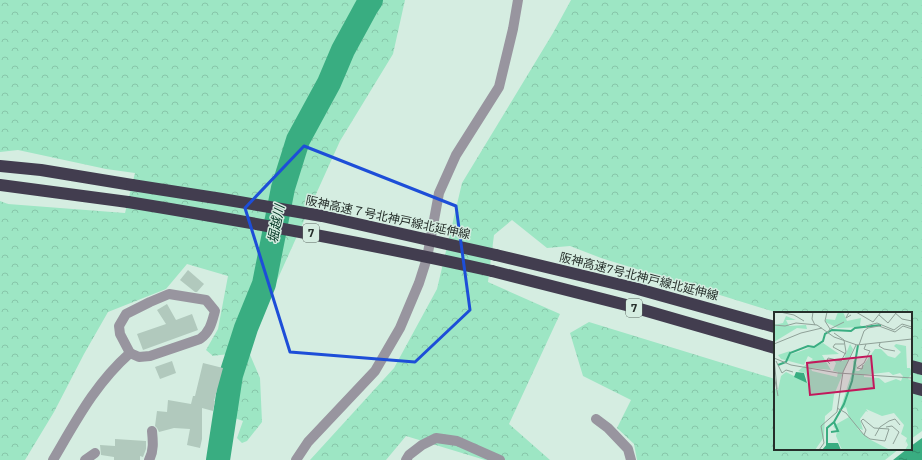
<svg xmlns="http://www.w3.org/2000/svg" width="922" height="460" viewBox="0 0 922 460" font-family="'IBM Plex Sans','Noto Sans JP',sans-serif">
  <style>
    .forest { fill: url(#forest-crowns) }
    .water { fill: url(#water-ripples) }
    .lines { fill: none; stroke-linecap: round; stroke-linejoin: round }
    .river { stroke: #39ad81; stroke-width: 24 }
    .building { fill: #b1c9bd }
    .minor { stroke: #98959f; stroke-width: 10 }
    .highway { stroke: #423d4f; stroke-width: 12 }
    .highway-bridge { stroke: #423d4f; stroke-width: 12 }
    .marked { fill: none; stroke: #1d4ed8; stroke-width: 3; stroke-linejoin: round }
    .labels { text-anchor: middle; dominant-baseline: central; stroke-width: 3; stroke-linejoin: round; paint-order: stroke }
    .shield { fill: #d5ede1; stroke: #5a6761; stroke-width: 1 }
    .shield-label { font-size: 11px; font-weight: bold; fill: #252e2a }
    .street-label { font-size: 12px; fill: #252e2a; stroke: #d5ede1 }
    .water-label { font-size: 13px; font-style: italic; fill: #003423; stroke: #d5ede1 }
    .inset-river { fill: none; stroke: #39ad81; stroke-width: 2 }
    .inset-road { fill: none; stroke: #8fa198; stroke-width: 1 }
    .view { fill: #c2185b; fill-opacity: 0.15; stroke: #c2185b; stroke-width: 2 }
    .inset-edge { fill: none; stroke: #252e2a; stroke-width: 2 }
  </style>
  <defs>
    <pattern id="forest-crowns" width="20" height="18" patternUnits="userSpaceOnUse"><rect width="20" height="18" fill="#9de6c4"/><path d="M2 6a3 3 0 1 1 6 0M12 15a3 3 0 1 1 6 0" fill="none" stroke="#87c6a9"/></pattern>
    <pattern id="water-ripples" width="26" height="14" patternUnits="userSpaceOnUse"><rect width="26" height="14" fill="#39ad81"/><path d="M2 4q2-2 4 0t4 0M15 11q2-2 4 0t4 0" fill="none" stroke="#308d6a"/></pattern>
  </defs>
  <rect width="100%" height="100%" fill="#d5ede1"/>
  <g class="forest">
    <path d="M0,0H405L393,54L340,141L265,307L248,350L260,378L262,422L247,441L242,443L237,438L243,421L229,416L232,354L220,355L213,356L206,350L218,329L228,276L187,264L166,289L108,312L84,354L54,412L25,460H0V201L8,204L125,213L135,173L106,169L18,150L0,152Z"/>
    <path d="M571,0H922V431L911,439V313H778L601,258L570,246L547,248L512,220L494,235L488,282L560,314L509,424L550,460H485L406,436L386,460H310L394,368L437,289L462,183L553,33Z"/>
    <path d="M589,322L775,379V449H899L885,460H637L634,444L617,428L631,400L583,376L570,333Z"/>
  </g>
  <path class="water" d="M922,438V460H893L907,449H911V446Z"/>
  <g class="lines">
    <path class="river" d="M218,460L231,375L246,328L264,284L283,188L298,140L329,83L343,50L367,6L371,0"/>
  </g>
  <g class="building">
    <path d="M188,270L204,284L197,292H195L180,280Z"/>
    <path d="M167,304L176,320L192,314L198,330L143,350L137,334L166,324L157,310Z"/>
    <path d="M172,361L176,373L160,379L155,367Z"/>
    <path d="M203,363L223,368L214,401H215L213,411L202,408V439L200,448L187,445L190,429L174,428L159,432L157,428L155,426L157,411L167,412L168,400L191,404L193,396H195Z"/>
    <path d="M115,439L146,441V449L143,457L140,456V460H114V457L101,455L100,445L115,446Z"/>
  </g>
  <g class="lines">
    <g class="minor">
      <path d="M169,294L206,300L215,311C212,322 210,332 200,339L150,356L139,357L130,353L120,334L119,326L126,314L150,302Z"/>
      <path d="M596,419L608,428L628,449L631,460"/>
      <path d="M53,460C76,421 95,384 130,353"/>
      <path d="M85,460L95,453"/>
      <path d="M149,460C154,451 153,441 152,431"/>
      <path d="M296,460L308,442L375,371L400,328L419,283L427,258L439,193L456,155L499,87L513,29L518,0"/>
      <path d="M406,460L409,455L422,445L436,438L457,441L500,460"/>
    </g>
    <g class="highway">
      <path d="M0,166L41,170L132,185"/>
      <path d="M0,185L128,202"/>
      <path d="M496,255L638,289L775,327"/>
      <path d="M492,271L626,305L775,348"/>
      <path d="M911,366L922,369"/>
      <path d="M911,387L922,390"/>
    </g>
    <g class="highway-bridge">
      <path d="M132,185L222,199L322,216L496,255"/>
      <path d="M128,202C250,222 371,244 492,271"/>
    </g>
  </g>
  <path class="marked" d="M304,146L456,206L470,310L415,362L290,352L245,208Z"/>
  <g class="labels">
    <g class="shield">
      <rect x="303" y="224" width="16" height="18" rx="3"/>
      <rect x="626" y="299" width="16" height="18" rx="3"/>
    </g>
    <g class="shield-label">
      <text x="311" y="233">7</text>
      <text x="634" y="308">7</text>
    </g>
    <g class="street-label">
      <text transform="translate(388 217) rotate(12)">阪神高速７号北神戸線北延伸線</text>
      <text transform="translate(639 276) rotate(14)">阪神高速7号北神戸線北延伸線</text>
    </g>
    <g class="water-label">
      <text transform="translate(276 224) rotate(-79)">堀越川</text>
    </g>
  </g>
  <g transform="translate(774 312)">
    <rect width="138" height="138" fill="#d5ede1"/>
    <path d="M64,0H69L73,9L87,6L86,13L89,15L64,16L51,10L52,7L61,8ZM12,4L22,8H12L15,14L32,13L33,17L23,16L0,30V13L9,11ZM49,31L65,42L48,43L57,58L37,56L38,59L63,65L64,60L59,59L62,51L58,47L69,49L76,32L79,37L60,83L58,98L51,104L50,125L41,138H0V76L4,78L7,64L12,60L34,71L31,61L24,59L39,47L34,44L30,53L7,47L4,43L16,39L17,42L24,40ZM122,32L132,34L133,56H136L138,61L134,67L138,68V138H131L134,133L132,129L130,133L133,126L127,122L130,113L120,101L108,104L92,97L94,100L92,99L86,107L89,118L83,116L95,127L116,138H68L62,124L63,119L59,114L75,105L72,95L66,98L79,57V49L81,48L83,54L82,59H85L101,37H107L114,44L121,46L127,40L120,34ZM115,60L119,63L126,61L129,64L127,69L122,67L111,71L105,66L90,65V63Z" fill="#9de6c4" fill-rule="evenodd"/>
    <path d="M22,60L30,61L33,71L20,65ZM54,131H64L67,138H48Z" fill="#39ad81"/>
    <path class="inset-river" d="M4,53L12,50L16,41L34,34L40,35L49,29L51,22L58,18L77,19L81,16L107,13M57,120L64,119L60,110M53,134V116L60,110L70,92L78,69L84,33"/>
    <path class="inset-road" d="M6,0L20,3L30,9M39,0L38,7L41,13M53,0L51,9L56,17L54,20M75,0L72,6L77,3M82,0L99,10L107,0M120,0L128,7L138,9M105,3L114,11L122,1M0,13L11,14L22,11L43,13L60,25L83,33L138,27M93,16L92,14L103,11L120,18L128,12L138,15M56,17L70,10M106,31L105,34L110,37L121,39M0,32L27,21L48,16M70,32H61L59,35L72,42M85,33L90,19L94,16L105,14L121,20L129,14L138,17M0,46L3,77M0,46L17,53L64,61L138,66M2,49L8,61L12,58L19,60M56,52L53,49L54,46L67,49L72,40L70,28L60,21M89,53L88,57L83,56L90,51L96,39L90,37L92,32M0,63L4,84M63,96L72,101L90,123L96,127L111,129L115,117L100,116L89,107L87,109L92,118L90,123M112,115L118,114L125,120L119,132M101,124L106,115L115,109L121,107L126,113M45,138L50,131L47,114L63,100L69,60L82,33"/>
    <path class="view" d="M97,44L100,76L36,83L33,51Z"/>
    <rect width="138" height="138" class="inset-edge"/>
  </g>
</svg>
